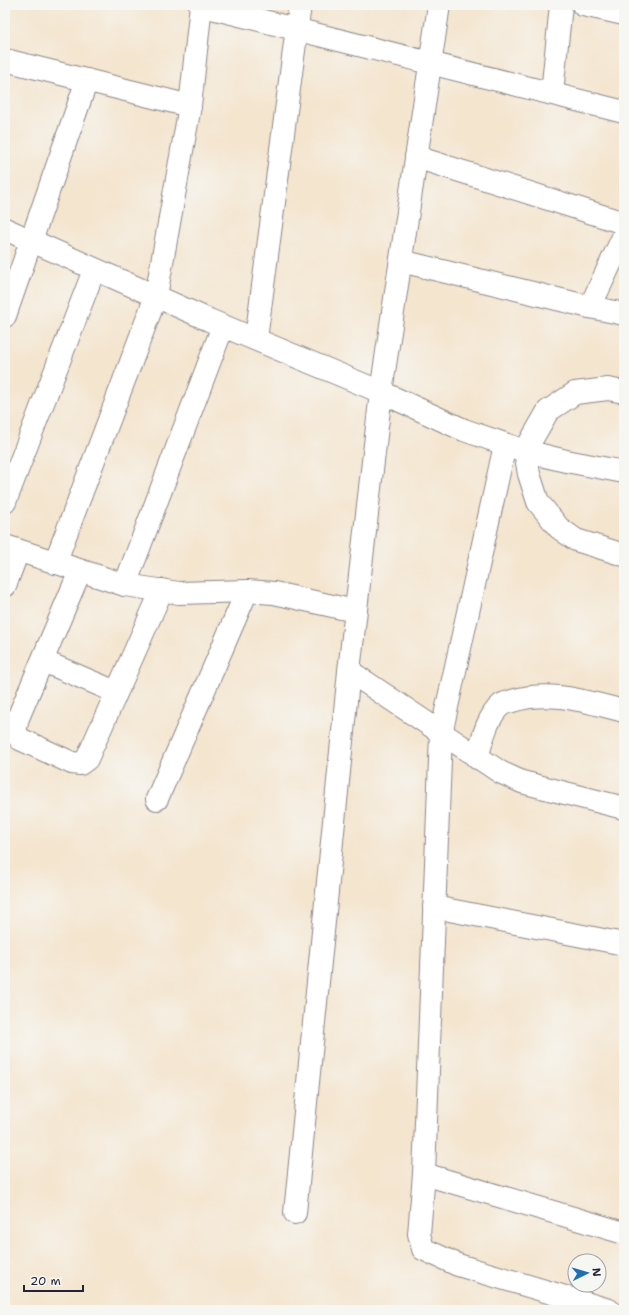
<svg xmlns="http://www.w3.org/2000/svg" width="629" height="1315" viewBox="0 0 629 1315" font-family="'Shantell Sans',sans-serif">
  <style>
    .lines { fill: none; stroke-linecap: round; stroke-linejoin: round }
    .minor-casing { stroke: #8b8485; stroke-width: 24 }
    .minor { stroke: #fff; stroke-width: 22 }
  </style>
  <rect width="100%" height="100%" fill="#f6f6f2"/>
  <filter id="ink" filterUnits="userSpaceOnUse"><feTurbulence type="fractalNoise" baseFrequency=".025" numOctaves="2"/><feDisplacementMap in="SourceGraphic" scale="8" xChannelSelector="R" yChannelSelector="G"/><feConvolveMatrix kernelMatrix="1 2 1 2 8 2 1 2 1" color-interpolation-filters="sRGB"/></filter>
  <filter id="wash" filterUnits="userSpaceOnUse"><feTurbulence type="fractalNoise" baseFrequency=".012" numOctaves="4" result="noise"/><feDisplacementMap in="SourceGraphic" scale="16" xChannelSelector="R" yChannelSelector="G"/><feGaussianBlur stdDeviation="0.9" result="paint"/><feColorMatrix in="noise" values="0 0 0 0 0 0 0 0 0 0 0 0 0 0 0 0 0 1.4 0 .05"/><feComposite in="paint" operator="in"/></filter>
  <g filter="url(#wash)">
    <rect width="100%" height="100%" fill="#f4e5cf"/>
  </g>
  <g filter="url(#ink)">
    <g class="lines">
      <defs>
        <g id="minor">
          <path d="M200,5L624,112"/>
          <path d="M583,5L624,14"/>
          <path d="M5,60L190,106"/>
          <path d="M552,93L561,5"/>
          <path d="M416,157L624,223"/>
          <path d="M5,229L209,320L381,392L464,430L525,451L566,461L624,472"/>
          <path d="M401,261L590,307L624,314"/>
          <path d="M590,307L624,235"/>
          <path d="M5,316L87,80"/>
          <path d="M256,339L300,5"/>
          <path d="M624,392L608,389L575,393L548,411L525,451L529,474L538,502L559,528L576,540L624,555"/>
          <path d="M505,445L441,734L424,1174L419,1234L423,1249L458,1265L609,1310"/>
          <path d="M5,502L94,270"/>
          <path d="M5,546L125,585L179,593L247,591L274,593L355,611"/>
          <path d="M55,563L156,296L190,106L201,5"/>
          <path d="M80,571L18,718L15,732L20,739L72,763L80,764L87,759L162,590"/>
          <path d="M125,585L223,326"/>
          <path d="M5,586L18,551"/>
          <path d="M43,661L116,692"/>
          <path d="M349,671L500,772L522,782L624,808"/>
          <path d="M477,758C482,741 487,717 501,705C504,703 509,702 512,701C550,689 587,702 624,711"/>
          <path d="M157,799L247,591"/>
          <path d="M434,907L624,944"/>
          <path d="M424,1174L624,1233"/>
          <path d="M295,1213L349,671L381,392L439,5"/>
        </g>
      </defs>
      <use href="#minor" class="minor-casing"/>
      <use href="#minor" class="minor"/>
    </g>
  </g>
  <rect width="629" height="1315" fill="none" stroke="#f6f6f2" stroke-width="20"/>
  <g transform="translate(587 1273) rotate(85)"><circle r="19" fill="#f6f6f2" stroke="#a1a1a9"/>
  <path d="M0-3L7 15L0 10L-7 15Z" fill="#1f6fb2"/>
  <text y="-6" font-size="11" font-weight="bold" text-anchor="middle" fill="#22223b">N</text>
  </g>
  <path d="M24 1285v6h59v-6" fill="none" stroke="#22223b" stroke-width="2"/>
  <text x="30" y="1285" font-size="12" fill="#22223b" stroke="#f6f6f2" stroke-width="3" paint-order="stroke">20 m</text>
</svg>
